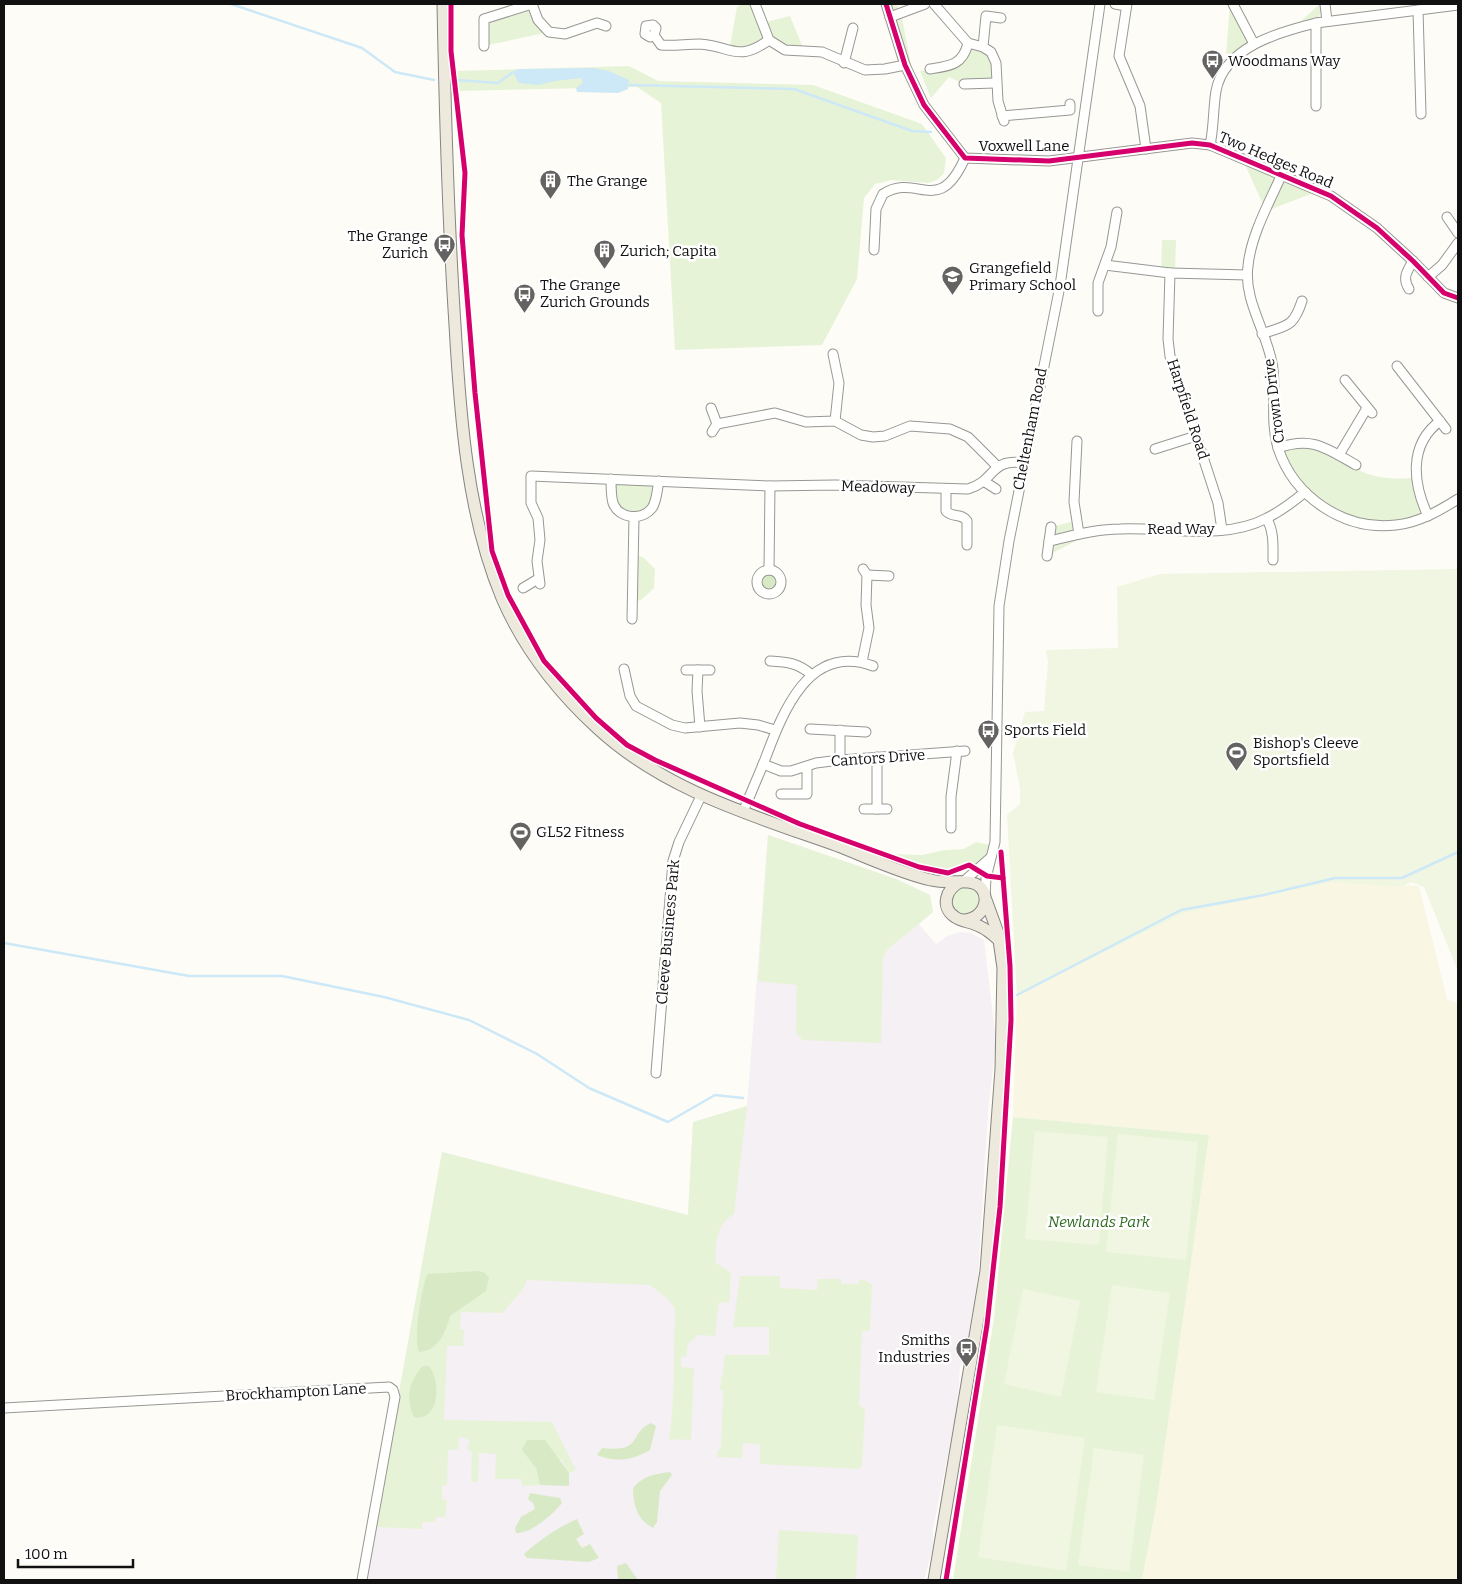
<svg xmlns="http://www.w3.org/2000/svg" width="1462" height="1584" viewBox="0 0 1462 1584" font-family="Bitter,serif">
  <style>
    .industrial { fill: #f5f0f3 }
    .farmland { fill: #f9f7e4 }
    .green { fill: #e7f3d7 }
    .forest { fill: #d8eac5 }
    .pitch { fill: #f0f6e1 }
    .water { fill: #cde8f7 }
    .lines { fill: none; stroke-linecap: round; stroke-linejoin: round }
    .stream { stroke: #cde8f7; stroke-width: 2.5 }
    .minor-casing { stroke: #979795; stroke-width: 11 }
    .major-casing { stroke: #858482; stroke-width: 13 }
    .minor { stroke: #fffffe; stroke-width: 9 }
    .major { stroke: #ede9dc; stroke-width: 11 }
    .cycleway-casing { stroke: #fff; stroke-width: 8 }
    .cycleway { stroke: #d6006c; stroke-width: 5 }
    .labels { text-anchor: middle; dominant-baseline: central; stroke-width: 5; stroke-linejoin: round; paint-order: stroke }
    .poi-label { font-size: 15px; fill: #111; stroke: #fff; text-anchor: start }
    .street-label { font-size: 15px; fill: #111; stroke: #fff }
    .park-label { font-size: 15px; font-style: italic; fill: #2f6b1f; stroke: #fff }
  </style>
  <rect width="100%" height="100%" fill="#fdfcf7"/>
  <path class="industrial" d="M768,835L896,879L930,895L933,912L919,924L936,944L947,936L961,932L971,933L984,940L996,1041L988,1112L978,1277L968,1339L960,1367L957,1409L933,1529V1547L924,1580H366L442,1152L688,1215L693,1122L747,1106Z"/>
  <path class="farmland" d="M1333,882L1419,886L1447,999L1458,1003V1580H1142L1156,1507L1208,1135L1013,1117L1017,995L1185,913Z"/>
  <g class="green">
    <path d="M532,4L549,32L484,46V19Z"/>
    <path d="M742,4H755L762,23L790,16L804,50H785L769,40L754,51H729L737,7Z"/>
    <path d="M886,4H896L901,13L915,85Z"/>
    <path d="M1230,4L1254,44L1225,69Z"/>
    <path d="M1320,4H1322V11L1318,18L1301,21Z"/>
    <path d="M968,43L991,52L995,83L964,84L949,77L931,98L920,71L954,64Z"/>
    <path d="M629,66L658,81L813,85L922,124L946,158L944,173L937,180L928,183L892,180L875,184L864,198L857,279L822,345L675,350L661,103L637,87L457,91V71Z"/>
    <path d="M1242,158L1319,191L1266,211Z"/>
    <path d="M1162,240H1176L1175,273L1161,272Z"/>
    <path d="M1292,443L1339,455L1361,468L1360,471C1380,479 1395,480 1416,477L1428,516L1414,521L1364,524L1312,498L1278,448Z"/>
    <path d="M611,479L659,481L655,503L644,514L619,511Z"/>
    <path d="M1075,521L1079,534L1093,532L1047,556L1051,527Z"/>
    <path d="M633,555L643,557L655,569L654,588L641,600L632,602Z"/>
    <path d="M768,835L896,879L930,895L933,912L888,949L883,957L881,1043L802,1040L796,1032L797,985L758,981Z"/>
    <path d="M976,842L990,845C988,855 980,863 971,868C943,884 914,867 886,857V854L922,855L945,850L964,849Z"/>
    <circle cx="965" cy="901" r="14"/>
    <path d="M747,1106L734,1214C716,1223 716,1245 715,1262L731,1273L729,1302L719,1303L715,1336L698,1335L688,1344L686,1357H681V1367L694,1368L691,1440L669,1439C676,1396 673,1352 675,1308L667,1298L650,1285L527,1280C525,1290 509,1304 503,1313L461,1312L460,1329L464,1330L463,1346H447L444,1420L552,1422L576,1470L569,1473L561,1459L522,1450L536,1468L540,1485L522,1486L521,1479H495L496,1454L479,1453L478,1482H471L472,1452L467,1449L470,1441L462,1437L458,1439L459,1449L448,1450L447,1485L442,1486V1499L447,1500L445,1517H436L435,1522H422V1529L375,1527L442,1152L688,1215L693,1122Z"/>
    <path d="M1013,1117L1209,1135L1156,1507L1142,1580H953L994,1318Z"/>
    <path d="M740,1276H780V1288L817,1290L818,1279H841V1284H859V1279L867,1281L872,1285L870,1330L862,1331L859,1405L865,1409L862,1466L859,1469L760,1464V1444L743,1443L742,1458L717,1457V1452L721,1448L723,1391L720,1389L725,1355H769V1327H733Z"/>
    <path d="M779,1530L858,1535L856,1580H776Z"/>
  </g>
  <g class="forest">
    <circle cx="769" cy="582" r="11"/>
    <path d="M479,1271L485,1273L489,1278L486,1291L450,1316C446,1332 438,1351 419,1352C413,1342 421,1286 428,1274Z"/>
    <path d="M423,1366H429C441,1381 440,1422 414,1417C405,1399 409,1380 423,1366Z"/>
    <path d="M651,1423L656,1426L650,1450C633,1460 616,1463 597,1455L602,1448C644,1453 628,1433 651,1423Z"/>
    <path d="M527,1440H545L569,1473V1486L540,1485L536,1468L522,1450Z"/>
    <path d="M670,1472L672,1475L660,1491L657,1522L653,1528C637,1520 633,1504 633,1488C643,1476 654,1474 670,1472Z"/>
    <path d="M530,1493L560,1498L562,1503C553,1514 531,1534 516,1533L515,1528L521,1517L535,1509L533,1503L528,1499Z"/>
    <path d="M577,1519L584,1534L576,1539L582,1548L590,1544L599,1558L589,1562L527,1558L524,1554C541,1539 557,1528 577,1519Z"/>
    <path d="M626,1563L638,1580H618L617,1566Z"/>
  </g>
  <g class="pitch">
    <path d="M1458,569V971L1424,887L1411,882L1400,887L1333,882L1185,913L1017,995L1007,815L1020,804V788L1013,753L1025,712L1044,711L1048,662L1046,650L1118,648L1117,587L1160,574Z"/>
    <path d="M1035,1131L1108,1137L1099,1245L1025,1239Z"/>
    <path d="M1118,1134L1198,1142L1186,1260L1106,1252Z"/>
    <path d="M1112,1285L1170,1293L1154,1400L1096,1392Z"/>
    <path d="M1023,1289L1080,1301L1061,1397L1004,1384Z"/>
    <path d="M997,1425L1085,1438L1066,1571L978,1557Z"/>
    <path d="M1094,1448L1144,1455L1129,1572L1078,1565Z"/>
  </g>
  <path class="water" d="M593,68L609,71L629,80L628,89L618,93L577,92L576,88L583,83L581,78L555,81L538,85L519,83L513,72L518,69Z"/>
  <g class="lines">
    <g class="stream">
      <path d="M231,4L362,48L395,72L434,80"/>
      <path d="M457,80L498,83L513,72"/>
      <path d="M630,85L794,89L912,131L931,132"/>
      <path d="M4,943L189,976H282L384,997L469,1020L537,1054L589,1088L668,1122L715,1095L743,1098"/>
      <path d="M1017,995L1181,910L1264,895L1335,878H1402L1458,852"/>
    </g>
    <defs>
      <g id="minor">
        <path d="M532,4L538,20L549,32L565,34L597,23L606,26"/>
        <path d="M755,4L769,40L785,50L822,52L865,70L885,69L905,65"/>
        <path d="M886,4L905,65L924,105L965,158L1049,161L1192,143L1210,145L1331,196L1377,228L1413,261L1444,293L1458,298"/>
        <path d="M934,4L968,43L983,47L991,52L996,63L998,101L1004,121"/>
        <path d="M1115,4L1126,6"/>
        <path d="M1127,4L1119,56L1140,106L1146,149"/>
        <path d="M1233,4L1254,44"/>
        <path d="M1325,4L1327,21"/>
        <path d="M1418,10L1421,114"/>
        <path d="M890,17L925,4"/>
        <path d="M1316,23V106"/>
        <path d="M654,35L650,37L645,34L646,26L653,25L656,28L654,35L661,45C674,46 686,44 699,44C732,46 737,63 769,40"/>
        <path d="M484,46V19L532,4"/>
        <path d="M983,47L986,16L1001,18"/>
        <path d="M844,63L853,28"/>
        <path d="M930,69C950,66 963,65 968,43"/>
        <path d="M964,84L995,83"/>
        <path d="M1002,116L1070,110V104"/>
        <path d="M1210,145C1214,127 1213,109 1216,91C1224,47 1279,32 1316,23L1458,5"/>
        <path d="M1282,174C1269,203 1251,235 1248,266C1243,302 1269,334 1273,369C1276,396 1270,421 1278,448C1294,497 1344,531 1396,525C1418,523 1439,511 1458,499"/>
        <path d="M1447,217L1458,233"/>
        <path d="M874,250L876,209L883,194C918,172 938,218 965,158"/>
        <path d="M1105,265L1170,273"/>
        <path d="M1428,277L1442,265L1458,243"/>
        <path d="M1409,289C1402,278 1407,271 1413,261"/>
        <path d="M1098,311V283L1111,247L1117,212"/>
        <path d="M1262,334C1287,325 1293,328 1302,301"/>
        <path d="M833,354L839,383L835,421"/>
        <path d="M1397,366L1446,429"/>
        <path d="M1345,380L1372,413"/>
        <path d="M711,408L717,424L712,432"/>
        <path d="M717,424L775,413L806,422L835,421L861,435L873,437L885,436L910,426L950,429L968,437L998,467"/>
        <path d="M1077,441L1074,502L1079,534"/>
        <path d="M1278,448C1312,436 1326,448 1356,465"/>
        <path d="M1155,449L1196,436"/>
        <path d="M1339,455L1367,408"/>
        <path d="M611,479C611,487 611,496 613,503C619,519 642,521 652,508C657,501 657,489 659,481"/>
        <path d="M985,482L996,489"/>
        <path d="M946,489V511C952,518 962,513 967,521V545"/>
        <path d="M1428,516C1413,484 1408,445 1440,421"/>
        <path d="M1267,519C1274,532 1273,545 1273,560"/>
        <path d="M1222,530L1218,503L1170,356L1168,339L1170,273L1247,275"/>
        <path d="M1049,541C1072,536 1096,529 1120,529C1167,527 1224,541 1267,518C1281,511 1293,502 1305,492"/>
        <path d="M1047,556L1051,527"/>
        <circle cx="769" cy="582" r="12"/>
        <path d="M769,570L770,486"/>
        <path d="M867,575L889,576"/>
        <path d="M540,584L537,561L540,540L538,518L531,503V476L770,486L835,485L968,489C996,481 989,458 1024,463"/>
        <path d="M523,588L538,579"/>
        <path d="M632,619L634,517"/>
        <path d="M770,661C788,662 798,663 812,675"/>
        <path d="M862,662L869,628L866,605L867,575L863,569"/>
        <path d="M624,669L630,696L636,706L672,725L685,728L740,723L758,725L775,730"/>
        <path d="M686,670H710"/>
        <path d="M698,670L697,691L700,727"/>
        <path d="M810,729L866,732"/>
        <path d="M840,760V730"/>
        <path d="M763,764L781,771H791L816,763L840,760L965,751"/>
        <path d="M781,794H807V767"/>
        <path d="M864,809H887"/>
        <path d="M877,809V757"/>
        <path d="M743,812C750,795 757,779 764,762C782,714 808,642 873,666"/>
        <path d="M951,828V797L957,751"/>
        <path d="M964,881L990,858"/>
        <path d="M985,897L986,878L995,842L999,606L1009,541L1060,286L1100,4"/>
        <path d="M656,1073L673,861L679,842L701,796"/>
        <path d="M4,1408L389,1387L393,1390L395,1397L362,1580"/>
      </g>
      <g id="major">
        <path d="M443,4C445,111 448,218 455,325C460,414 467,515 502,598C523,647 557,691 596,727C663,790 754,816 838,846C866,857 903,874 931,880C943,883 955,881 968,882C993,884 990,919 963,920"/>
        <path d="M960,882C946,889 940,907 955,917C962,922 973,922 981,927C988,930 994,936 1000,941"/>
        <path d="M934,1580L986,1271L1001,1069L1003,968L998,933L986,900"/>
      </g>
    </defs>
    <use href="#minor" class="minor-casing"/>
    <use href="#major" class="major-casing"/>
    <use href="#minor" class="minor"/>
    <use href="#major" class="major"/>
    <defs>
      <g id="cycleway">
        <path d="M451,4V51L465,173L462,235L475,393L492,551L508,595L544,661L596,718L627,745L655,760L800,824L919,867L948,873L969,865L987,876L1003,878"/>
        <path d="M886,4L905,65L924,105L965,158L1049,161L1192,143L1210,145L1331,196L1377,228L1413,261L1444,293L1458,298"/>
        <path d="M946,1580L987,1325L1000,1207L1011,1020L1010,966L1001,852"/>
      </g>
    </defs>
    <use href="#cycleway" class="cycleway-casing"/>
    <use href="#cycleway" class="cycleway"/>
  </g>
  <defs>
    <symbol id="bus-pin" viewBox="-11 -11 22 30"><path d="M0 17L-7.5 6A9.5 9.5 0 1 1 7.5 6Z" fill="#646362" stroke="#fff"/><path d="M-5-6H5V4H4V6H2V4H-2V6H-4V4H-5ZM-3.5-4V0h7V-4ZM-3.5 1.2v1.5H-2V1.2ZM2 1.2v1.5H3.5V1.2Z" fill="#fff"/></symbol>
    <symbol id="building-pin" viewBox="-11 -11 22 30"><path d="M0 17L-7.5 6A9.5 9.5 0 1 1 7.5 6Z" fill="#646362" stroke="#fff"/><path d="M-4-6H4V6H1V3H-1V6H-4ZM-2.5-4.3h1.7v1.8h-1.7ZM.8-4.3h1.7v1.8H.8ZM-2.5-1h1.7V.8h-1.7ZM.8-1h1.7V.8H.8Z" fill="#fff"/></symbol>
    <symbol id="school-pin" viewBox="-11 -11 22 30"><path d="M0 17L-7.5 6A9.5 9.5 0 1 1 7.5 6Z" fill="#646362" stroke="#fff"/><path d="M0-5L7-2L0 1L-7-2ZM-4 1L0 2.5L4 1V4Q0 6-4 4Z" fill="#fff"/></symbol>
    <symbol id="stadium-pin" viewBox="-11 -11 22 30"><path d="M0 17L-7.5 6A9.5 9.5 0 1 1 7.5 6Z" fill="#646362" stroke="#fff"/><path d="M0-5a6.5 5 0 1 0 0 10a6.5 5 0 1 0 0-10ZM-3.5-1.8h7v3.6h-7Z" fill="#fff"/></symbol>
  </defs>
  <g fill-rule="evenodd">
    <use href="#bus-pin" x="1200" y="48" width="25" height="34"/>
    <use href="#building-pin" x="538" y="168" width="25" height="34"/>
    <use href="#bus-pin" x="432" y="232" width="25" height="34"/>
    <use href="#building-pin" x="592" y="238" width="25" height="34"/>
    <use href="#school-pin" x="940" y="264" width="25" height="34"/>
    <use href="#bus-pin" x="512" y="282" width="25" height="34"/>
    <use href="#bus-pin" x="976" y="718" width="25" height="34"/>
    <use href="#stadium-pin" x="1224" y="740" width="25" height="34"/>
    <use href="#stadium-pin" x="508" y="820" width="25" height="34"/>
    <use href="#bus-pin" x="954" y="1336" width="25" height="34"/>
  </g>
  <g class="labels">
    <g class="poi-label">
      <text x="1228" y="61">Woodmans Way</text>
      <text x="567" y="181">The Grange</text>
      <text x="428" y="236" text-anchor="end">The Grange<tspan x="428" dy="17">Zurich</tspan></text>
      <text x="620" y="251">Zurich; Capita</text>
      <text x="969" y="268">Grangefield<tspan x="969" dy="17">Primary School</tspan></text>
      <text x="540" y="285">The Grange<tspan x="540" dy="17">Zurich Grounds</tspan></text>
      <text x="1004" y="730">Sports Field</text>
      <text x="1253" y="743">Bishop's Cleeve<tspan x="1253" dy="17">Sportsfield</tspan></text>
      <text x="536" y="832">GL52 Fitness</text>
      <text x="950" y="1340" text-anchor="end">Smiths<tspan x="950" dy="17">Industries</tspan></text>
    </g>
    <g class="street-label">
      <text x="1024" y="146">Voxwell Lane</text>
      <text transform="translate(1276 160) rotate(23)">Two Hedges Road</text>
      <text transform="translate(1274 401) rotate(-97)">Crown Drive</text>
      <text transform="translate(1188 409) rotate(72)">Harpfield Road</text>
      <text transform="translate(1030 429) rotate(-79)">Cheltenham Road</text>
      <text transform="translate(878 487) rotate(2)">Meadoway</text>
      <text x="1181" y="529">Read Way</text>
      <text transform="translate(878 758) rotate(-4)">Cantors Drive</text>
      <text transform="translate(668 932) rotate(-85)">Cleeve Business Park</text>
      <text transform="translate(296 1392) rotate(-3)">Brockhampton Lane</text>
    </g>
    <g class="park-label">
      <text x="1099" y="1222">Newlands Park</text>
    </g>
  </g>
  <rect width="1462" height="1584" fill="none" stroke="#111111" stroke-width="10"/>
  <path d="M18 1559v8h115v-8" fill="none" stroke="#111111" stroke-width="2.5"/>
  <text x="25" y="1559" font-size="15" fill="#111111" stroke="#ffffff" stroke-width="4" paint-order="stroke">100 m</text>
</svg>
